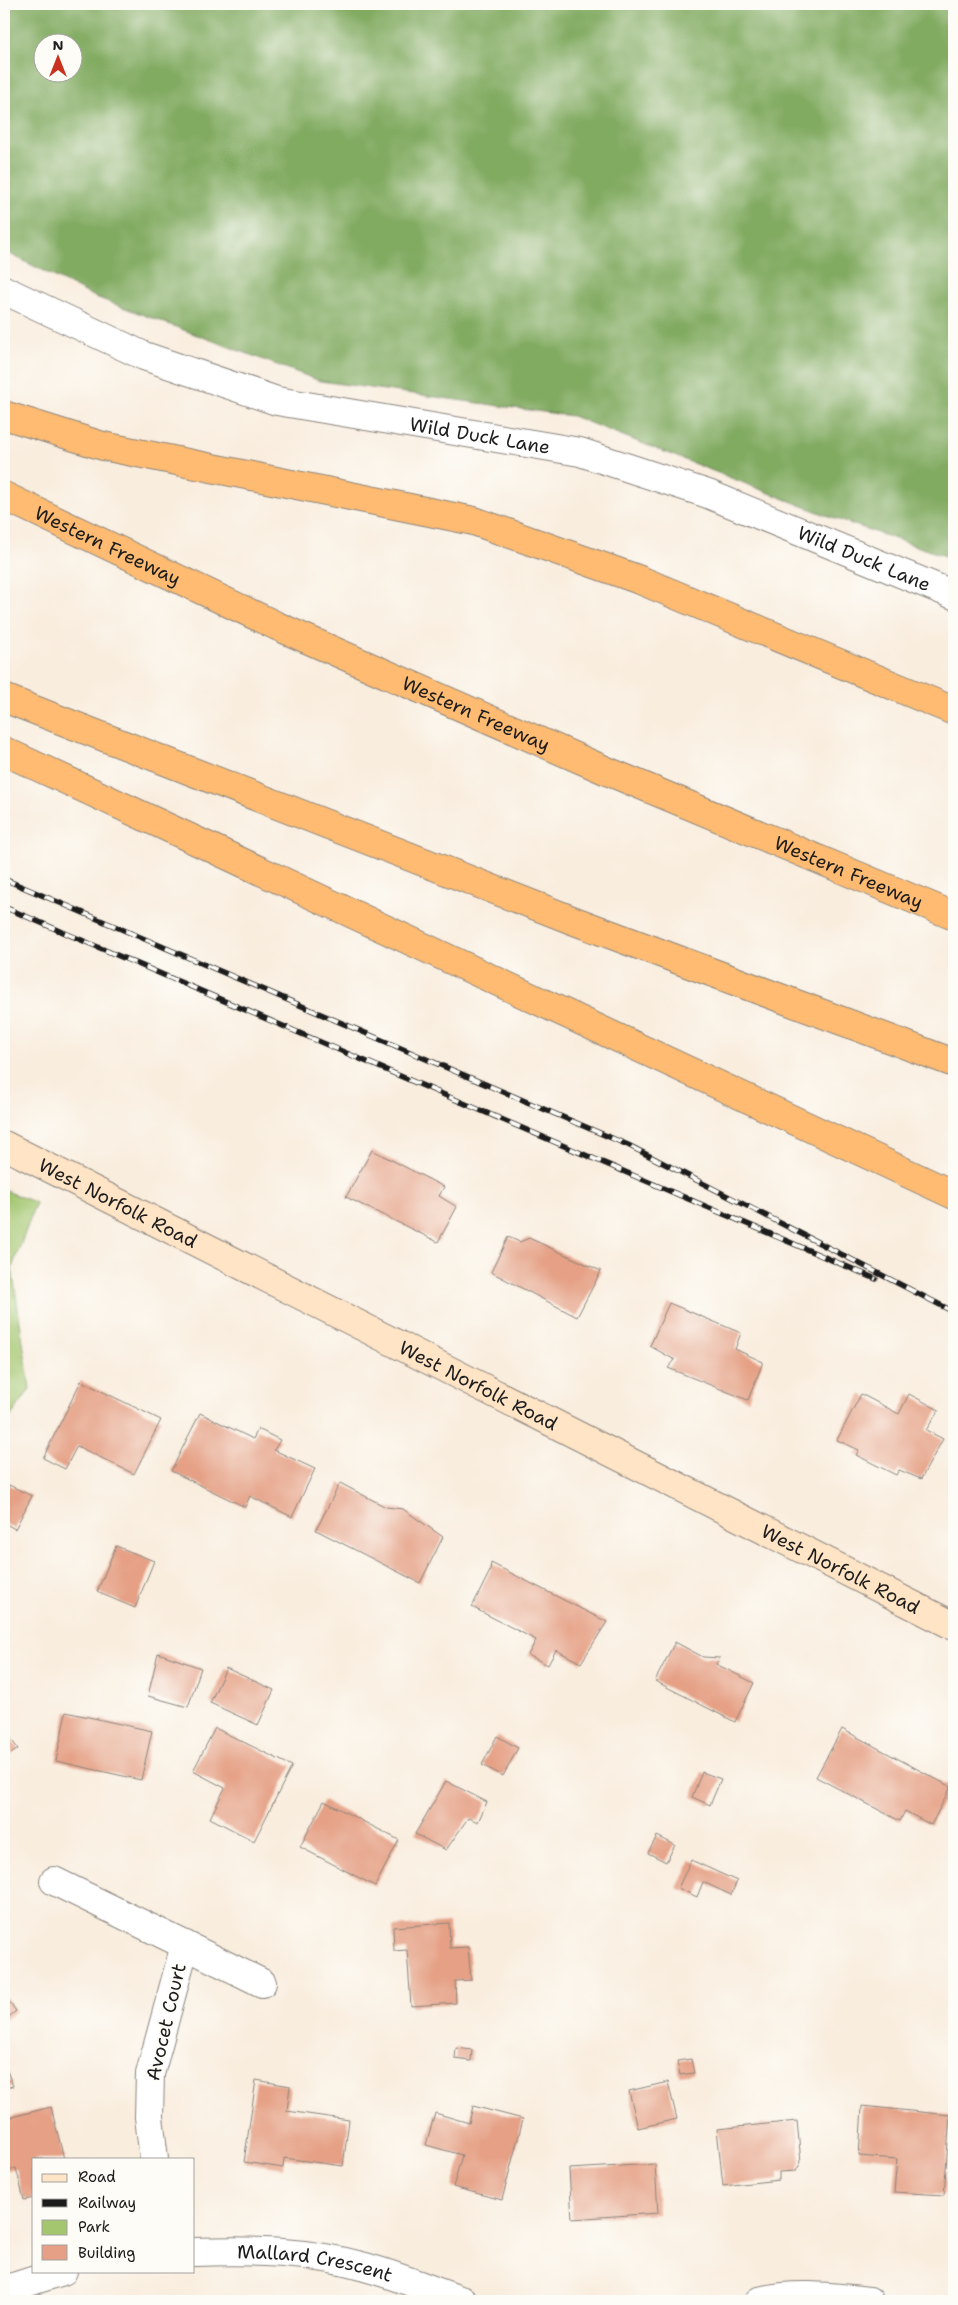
<svg xmlns="http://www.w3.org/2000/svg" width="958" height="2305" viewBox="0 0 958 2305" font-family="'Shantell Sans',sans-serif">
  <style>
    .green { fill: #a3c66f; stroke: #607146 }
    .forest { fill: #82ab62; stroke: #4f643f; fill-rule: evenodd }
    .building { fill: #e5a085 }
    .lines { fill: none; stroke-linecap: round; stroke-linejoin: round }
    .street-casing { stroke: #8a847d; stroke-width: 30 }
    .secondary-casing { stroke: #8a847d; stroke-width: 30 }
    .highway-casing { stroke: #8a847d; stroke-width: 30 }
    .street { stroke: #fff; stroke-width: 28 }
    .secondary { stroke: #ffe4c6; stroke-width: 28 }
    .highway { stroke: #febb71; stroke-width: 28 }
    .rail-casing { stroke: #1c1c1c; stroke-width: 5.5 }
    .rail { stroke: #fdfcf7; stroke-width: 4; stroke-dasharray: 11; stroke-linecap: butt }
    .labels { text-anchor: middle; dominant-baseline: central; stroke-width: 4; stroke-linejoin: round; paint-order: stroke }
    .street-label { font-size: 19px; fill: #1c1c1c; stroke: #fdfcf7 }
  </style>
  <rect width="100%" height="100%" fill="#fdfcf7"/>
  <filter id="ink" filterUnits="userSpaceOnUse"><feTurbulence type="fractalNoise" baseFrequency=".02" numOctaves="2"/><feDisplacementMap in="SourceGraphic" scale="10" xChannelSelector="R" yChannelSelector="G"/><feConvolveMatrix kernelMatrix="1 2 1 2 8 2 1 2 1" color-interpolation-filters="sRGB"/></filter>
  <filter id="wash" filterUnits="userSpaceOnUse"><feTurbulence type="fractalNoise" baseFrequency=".0096" numOctaves="4" result="noise"/><feDisplacementMap in="SourceGraphic" scale="20" xChannelSelector="R" yChannelSelector="G"/><feGaussianBlur stdDeviation="1.12" result="paint"/><feColorMatrix in="noise" values="0 0 0 0 0 0 0 0 0 0 0 0 0 0 0 0 0 1.4 0 .05"/><feComposite in="paint" operator="in"/></filter>
  <g filter="url(#wash)">
    <rect width="100%" height="100%" fill="#f9edde"/>
    <path class="green" d="M4,1190L36,1203L12,1268L30,1389L4,1426Z"/>
    <path class="forest" d="M4,4H954V559L831,517L572,416L320,381L93,296L4,251ZM42,42H72V72H42Z"/>
    <g id="blocks">
      <g class="building">
        <path d="M372,1150L444,1187L439,1196L457,1207L438,1242L346,1197Z"/>
        <path d="M508,1237L520,1242L529,1238L601,1271L577,1317L491,1272Z"/>
        <path d="M669,1303L741,1333L735,1349L763,1362L748,1400L668,1368L675,1360L650,1346Z"/>
        <path d="M81,1381L161,1420L134,1474L77,1446L65,1469L43,1458Z"/>
        <path d="M861,1394L899,1414L909,1394L939,1410L926,1430L943,1439L921,1479L899,1470L896,1475L856,1455L859,1450L837,1440Z"/>
        <path d="M200,1413L253,1439L258,1429L280,1440L274,1450L315,1469L292,1517L250,1496L245,1507L171,1471Z"/>
        <path d="M340,1483L386,1507L403,1509L443,1537L420,1583L316,1530Z"/>
        <path d="M9,1485L32,1496L15,1529L4,1523V1496Z"/>
        <path d="M116,1546L154,1561L135,1608L97,1592Z"/>
        <path d="M491,1563L607,1622L581,1663L556,1650L548,1665L528,1655L536,1640L472,1607L490,1571Z"/>
        <path d="M675,1642L703,1657L720,1658L716,1664L754,1683L735,1722L655,1681Z"/>
        <path d="M158,1653L201,1668L188,1707L148,1696Z"/>
        <path d="M226,1668L274,1690L258,1725L210,1703Z"/>
        <path d="M66,1712L152,1731L141,1780L56,1761Z"/>
        <path d="M215,1728L292,1766L254,1841L210,1818L225,1788L193,1771Z"/>
        <path d="M4,1729L18,1749L4,1759Z"/>
        <path d="M842,1729L951,1787L931,1825L905,1811L900,1821L816,1777Z"/>
        <path d="M497,1736L518,1748L503,1776L482,1765Z"/>
        <path d="M702,1772L721,1779L710,1805L692,1797Z"/>
        <path d="M446,1781L487,1802L478,1822L468,1818L446,1850L415,1834Z"/>
        <path d="M324,1801L399,1840L375,1886L300,1847Z"/>
        <path d="M657,1836L675,1845L666,1862L648,1853Z"/>
        <path d="M691,1860L737,1881L731,1895L703,1882L697,1897L678,1888Z"/>
        <path d="M449,1923L450,1948L468,1947L471,1980L455,1981L456,2003L411,2006L407,1950L394,1951L393,1927Z"/>
        <path d="M4,1995L16,2011L4,2021Z"/>
        <path d="M456,2048L472,2050L471,2061L455,2059Z"/>
        <path d="M691,2059L694,2073L680,2075L677,2061Z"/>
        <path d="M4,2063L13,2086L4,2088Z"/>
        <path d="M256,2080L290,2086L287,2111L349,2120L343,2166L284,2158L283,2168L244,2162Z"/>
        <path d="M668,2082L677,2119L638,2128L629,2091Z"/>
        <path d="M473,2106L523,2119L502,2200L453,2187L462,2155L426,2145L435,2113L469,2123Z"/>
        <path d="M862,2106L950,2115L944,2195L894,2192L897,2159L859,2156Z"/>
        <path d="M51,2107L64,2159H34V2198L24,2200L16,2168L4,2171V2119Z"/>
        <path d="M797,2121L801,2162L796,2171L779,2172V2180L723,2186L717,2129Z"/>
        <path d="M655,2164L658,2213L572,2219L569,2169Z"/>
      </g>
    </g>
  </g>
  <g filter="url(#ink)">
    <use href="#blocks" fill-opacity="0" stroke="#8a847d" stroke-width="1"/>
    <g class="lines">
      <defs>
        <g id="street">
          <path id="s1" d="M4,290L144,356L277,401L580,452L708,494L954,595"/>
          <path d="M54,1881L185,1945L150,2074L149,2117L154,2159"/>
          <path d="M185,1945L262,1983"/>
          <path id="s2" d="M194,2252C251,2250 309,2251 365,2267C398,2276 431,2290 463,2301"/>
          <path d="M4,2290L63,2271"/>
          <path d="M759,2301C795,2292 832,2297 869,2301"/>
        </g>
        <g id="secondary">
          <path id="s3" d="M4,1145L954,1626"/>
        </g>
        <g id="highway">
          <path d="M4,415L103,446L474,521L640,580L954,711"/>
          <path id="s4" d="M4,496L277,626L607,771L954,916"/>
          <path d="M4,698L572,920L954,1063"/>
          <path d="M4,751L954,1195"/>
        </g>
      </defs>
      <use href="#street" class="street-casing"/>
      <use href="#secondary" class="secondary-casing"/>
      <use href="#highway" class="highway-casing"/>
      <use href="#street" class="street"/>
      <use href="#secondary" class="secondary"/>
      <use href="#highway" class="highway"/>
      <defs>
        <g id="rail">
          <path d="M4,879L628,1145L954,1312"/>
          <path d="M4,907L876,1279"/>
        </g>
      </defs>
      <use href="#rail" class="rail-casing"/>
      <use href="#rail" class="rail"/>
    </g>
  </g>
  <g class="labels">
    <g class="street-label">
      <text stroke="none"><textPath href="#s1" startOffset="501">Wild Duck Lane</textPath></text>
      <text stroke="none"><textPath href="#s4" startOffset="115">Western Freeway</textPath></text>
      <text stroke="none"><textPath href="#s1" startOffset="906">Wild Duck Lane</textPath></text>
      <text stroke="none"><textPath href="#s4" startOffset="520">Western Freeway</textPath></text>
      <text stroke="none"><textPath href="#s4" startOffset="925">Western Freeway</textPath></text>
      <text stroke="none"><textPath href="#s3" startOffset="128">West Norfolk Road</textPath></text>
      <text stroke="none"><textPath href="#s3" startOffset="532">West Norfolk Road</textPath></text>
      <text stroke="none"><textPath href="#s3" startOffset="938">West Norfolk Road</textPath></text>
      <text transform="translate(166 2022) rotate(-77)">Avocet Court</text>
      <text stroke="none"><textPath href="#s2" startOffset="122">Mallard Crescent</textPath></text>
    </g>
  </g>
  <rect width="958" height="2305" fill="none" stroke="#fdfcf7" stroke-width="20"/>
  <rect x="32" y="2158" width="162" height="115" fill="#fdfcf7" stroke="#a3a29f"/>
  <rect x="42" y="2174" width="25" height="8" fill="#ffe4c6" stroke="#a3a29f"/>
  <text x="78" y="2182" font-size="15" fill="#1c1c1c">Road</text>
  <rect x="42" y="2199" width="25" height="8" fill="#1c1c1c" stroke="#a3a29f"/>
  <text x="78" y="2208" font-size="15" fill="#1c1c1c">Railway</text>
  <rect x="42" y="2220" width="25" height="15" fill="#a3c66f" stroke="#a3a29f"/>
  <text x="78" y="2232" font-size="15" fill="#1c1c1c">Park</text>
  <rect x="42" y="2245" width="25" height="15" fill="#e5a085" stroke="#a3a29f"/>
  <text x="78" y="2258" font-size="15" fill="#1c1c1c">Building</text>
  <g transform="translate(58 58)"><circle r="24" fill="#fdfcf7" stroke="#a3a29f"/>
  <path d="M0-4L9 19L0 12L-9 19Z" fill="#c8321e"/>
  <text y="-8" font-size="14" font-weight="bold" text-anchor="middle" fill="#1c1c1c">N</text>
  </g>
</svg>
